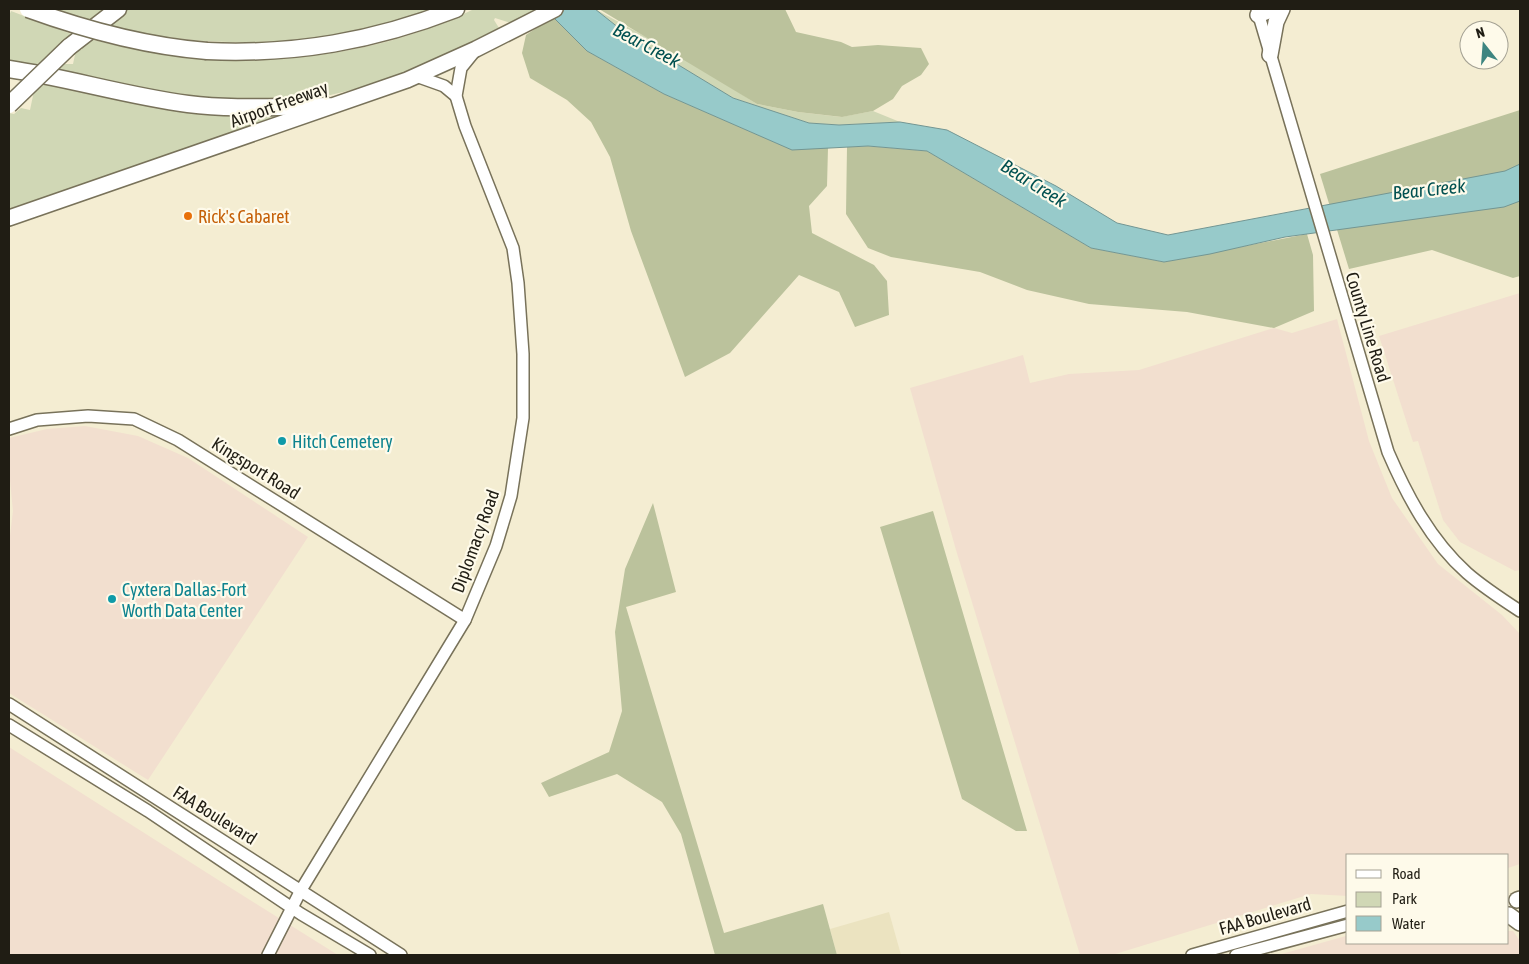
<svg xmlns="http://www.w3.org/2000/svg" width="1529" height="964" viewBox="0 0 1529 964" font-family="'Asap Condensed',sans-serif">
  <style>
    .built { fill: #ebe3c0 }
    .industrial { fill: #f2dfcf }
    .green { fill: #d0d7b5 }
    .forest { fill: #bbc29c }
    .water { fill: #97caca; stroke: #739693 }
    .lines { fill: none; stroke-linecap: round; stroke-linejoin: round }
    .minor-casing { stroke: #78725a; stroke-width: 14 }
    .major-casing { stroke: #78725a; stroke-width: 18 }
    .highway-casing { stroke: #78725a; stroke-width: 19 }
    .minor { stroke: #fff; stroke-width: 11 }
    .major { stroke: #fff; stroke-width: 15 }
    .highway { stroke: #fff; stroke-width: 16 }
    .highway-bridge-casing { stroke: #78725a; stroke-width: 19; stroke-linecap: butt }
    .highway-bridge { stroke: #fff; stroke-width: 16 }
    .food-dot { fill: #e8710a; stroke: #fefaea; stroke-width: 2 }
    .culture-dot { fill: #0f9aa8; stroke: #fefaea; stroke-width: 2 }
    .labels { text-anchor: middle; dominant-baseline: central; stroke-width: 4.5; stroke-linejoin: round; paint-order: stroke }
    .street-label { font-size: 18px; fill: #201d14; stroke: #fefaea }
    .food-label { font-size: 18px; fill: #c56008; stroke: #fefaea; text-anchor: start }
    .culture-label { font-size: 18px; fill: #0d838f; stroke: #fefaea; text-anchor: start }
    .water-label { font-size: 19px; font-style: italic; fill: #015050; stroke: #fefaea }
  </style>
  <rect width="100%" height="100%" fill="#f4edd2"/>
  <path class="built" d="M889,912L901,955H837L830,929Z"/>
  <g class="industrial">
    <path d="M1520,293V570L1515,571L1460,542L1443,520L1418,441L1413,442L1379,336Z"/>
    <path d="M1337,319L1369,441L1392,498L1438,564L1502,615L1520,634V864L1508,868V855H1348V896L1311,894L1112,955H1080L956,550L910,388L1023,355L1030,383L1069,374L1139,370L1274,328L1292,333Z"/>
    <path d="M85,426L138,436L188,458L308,537L148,780L9,693V544L13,511L9,471V438L47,429Z"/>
    <path d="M9,747L223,883L338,955H9Z"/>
    <path d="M1508,931H1513L1520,941V955H1278L1346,936L1348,943H1508Z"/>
  </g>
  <g class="green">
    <path d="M50,9H106L89,22Z"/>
    <path d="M128,9H433C329,47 222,51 114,28L111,21Z"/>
    <path d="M474,9H538L511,23L495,18L494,20L499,28L429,64L372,85L314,99L211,103L50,72L58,64H73L76,50H82L81,46L89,39C216,71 355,68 474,9Z"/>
    <path d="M595,9L681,56L757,104L798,112L841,117L873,111L900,122L839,125L809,123L733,98L624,32Z"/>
    <path d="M11,11L74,35L37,69L9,64V16Z"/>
    <path d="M41,80L292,114L9,213V113L14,114L21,108L30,110L35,86Z"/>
  </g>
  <g class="forest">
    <path d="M599,9H785L796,32L841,42L852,47L878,45L921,48L929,64L921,75L902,86L893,99L873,111L842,117L798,112L757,104Z"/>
    <path d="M553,17L587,51L664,94L788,148H828L827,186L809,206L812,233L874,265L887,281L889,315L855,327L839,292L799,275L730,353L685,377L631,231L610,157L591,122L567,100L530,78L522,53L526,35Z"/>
    <path d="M1520,110V276L1513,278L1432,250L1349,269L1320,174Z"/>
    <path d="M868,146L927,151L1091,248L1164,262L1307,234L1313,255L1314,311L1274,328L1187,312L1089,304L1027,290L980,272L891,257L868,248L846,214L847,147Z"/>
    <path d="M653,503L676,592L626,607L724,933L823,904L837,955H715L681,834L662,802L617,774L549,797L541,783L609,752L622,711L615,632L625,569Z"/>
    <path d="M933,511L1027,831H1016L962,799L881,530L880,527Z"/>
  </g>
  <path class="water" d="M545,9H595L624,32L733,98L809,123L839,125L900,122L947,130L1056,186L1117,223L1168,235L1505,171L1520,164V201L1504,207L1285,237L1210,254L1164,262L1091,248L927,151L868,146L792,150L664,94L587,51Z"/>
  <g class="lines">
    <defs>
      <g id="minor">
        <path d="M1257,9L1388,452C1407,496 1431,541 1467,573C1483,587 1503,600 1520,611"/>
        <path d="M416,76L444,86L456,96"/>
        <path d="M9,429L37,420L88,416L134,419L178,440L465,620"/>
        <path d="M9,704L401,955"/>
        <path d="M9,725L148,811L301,914L370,955"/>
        <path d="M268,955L301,890L465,620L496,546L511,496L523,418V354L518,283L513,248L465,126L456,96L461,68L474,52"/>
        <path d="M1192,955L1348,911"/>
        <path d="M1236,955L1348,925"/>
      </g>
      <g id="major">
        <path d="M1258,15L1273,9"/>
        <path d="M1270,55L1276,22L1282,9"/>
        <path d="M9,218L407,80L476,49L555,9"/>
        <path d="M1517,900L1520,899"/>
        <path d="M1509,915L1520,923"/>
      </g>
      <g id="highway">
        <path d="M69,47L118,9"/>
        <path d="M207,51C295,55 374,41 456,9"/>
        <path d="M9,69C69,78 127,96 188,104C234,110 281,106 328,106"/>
      </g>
    </defs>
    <use href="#minor" class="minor-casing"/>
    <use href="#major" class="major-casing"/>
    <use href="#highway" class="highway-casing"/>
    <use href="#minor" class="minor"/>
    <use href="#major" class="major"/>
    <use href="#highway" class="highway"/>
    <defs>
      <g id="highway-bridge">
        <path d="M28,9C86,30 144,46 207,51"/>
        <path d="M9,105L69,47"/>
      </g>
    </defs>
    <use href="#highway-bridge" class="highway-bridge-casing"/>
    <use href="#highway-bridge" class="highway-bridge"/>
  </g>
  <circle class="food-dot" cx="188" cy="216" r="5"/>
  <g class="culture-dot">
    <circle cx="282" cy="441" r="5"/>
    <circle cx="112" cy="599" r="5"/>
  </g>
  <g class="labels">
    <g class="street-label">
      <text transform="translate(279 104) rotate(-20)">Airport Freeway</text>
      <text transform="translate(1368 327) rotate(73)">County Line Road</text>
      <text transform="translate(256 468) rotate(32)">Kingsport Road</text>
      <text transform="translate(475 541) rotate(-70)">Diplomacy Road</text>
      <text transform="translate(215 815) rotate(32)">FAA Boulevard</text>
      <text transform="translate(1265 916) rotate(-16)">FAA Boulevard</text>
    </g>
    <g class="food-label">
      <text x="198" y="216">Rick's Cabaret</text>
    </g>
    <g class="culture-label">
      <text x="292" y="441">Hitch Cemetery</text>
      <text x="122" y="589">Cyxtera Dallas-Fort<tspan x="122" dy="21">Worth Data Center</tspan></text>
    </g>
    <g class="water-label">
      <text transform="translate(647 45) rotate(28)">Bear Creek</text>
      <text transform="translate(1034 183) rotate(32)">Bear Creek</text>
      <text transform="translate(1429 189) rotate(-6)">Bear Creek</text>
    </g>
  </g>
  <rect width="1529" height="964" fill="none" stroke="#201d14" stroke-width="20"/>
  <rect x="1346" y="854" width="162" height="90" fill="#fefaea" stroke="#a5a294"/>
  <rect x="1356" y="870" width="25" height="8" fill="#ffffff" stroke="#a5a294"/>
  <text x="1392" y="879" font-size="15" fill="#201d14">Road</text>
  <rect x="1356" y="892" width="25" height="15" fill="#d0d7b5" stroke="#a5a294"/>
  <text x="1392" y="904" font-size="15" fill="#201d14">Park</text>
  <rect x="1356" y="916" width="25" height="15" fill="#97caca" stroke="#a5a294"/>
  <text x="1392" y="929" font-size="15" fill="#201d14">Water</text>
  <g transform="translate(1484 45) rotate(343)"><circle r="24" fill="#fefaea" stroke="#a5a294"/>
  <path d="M0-4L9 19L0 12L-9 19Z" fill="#3e8580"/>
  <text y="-8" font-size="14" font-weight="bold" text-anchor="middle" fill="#201d14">N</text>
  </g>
</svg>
